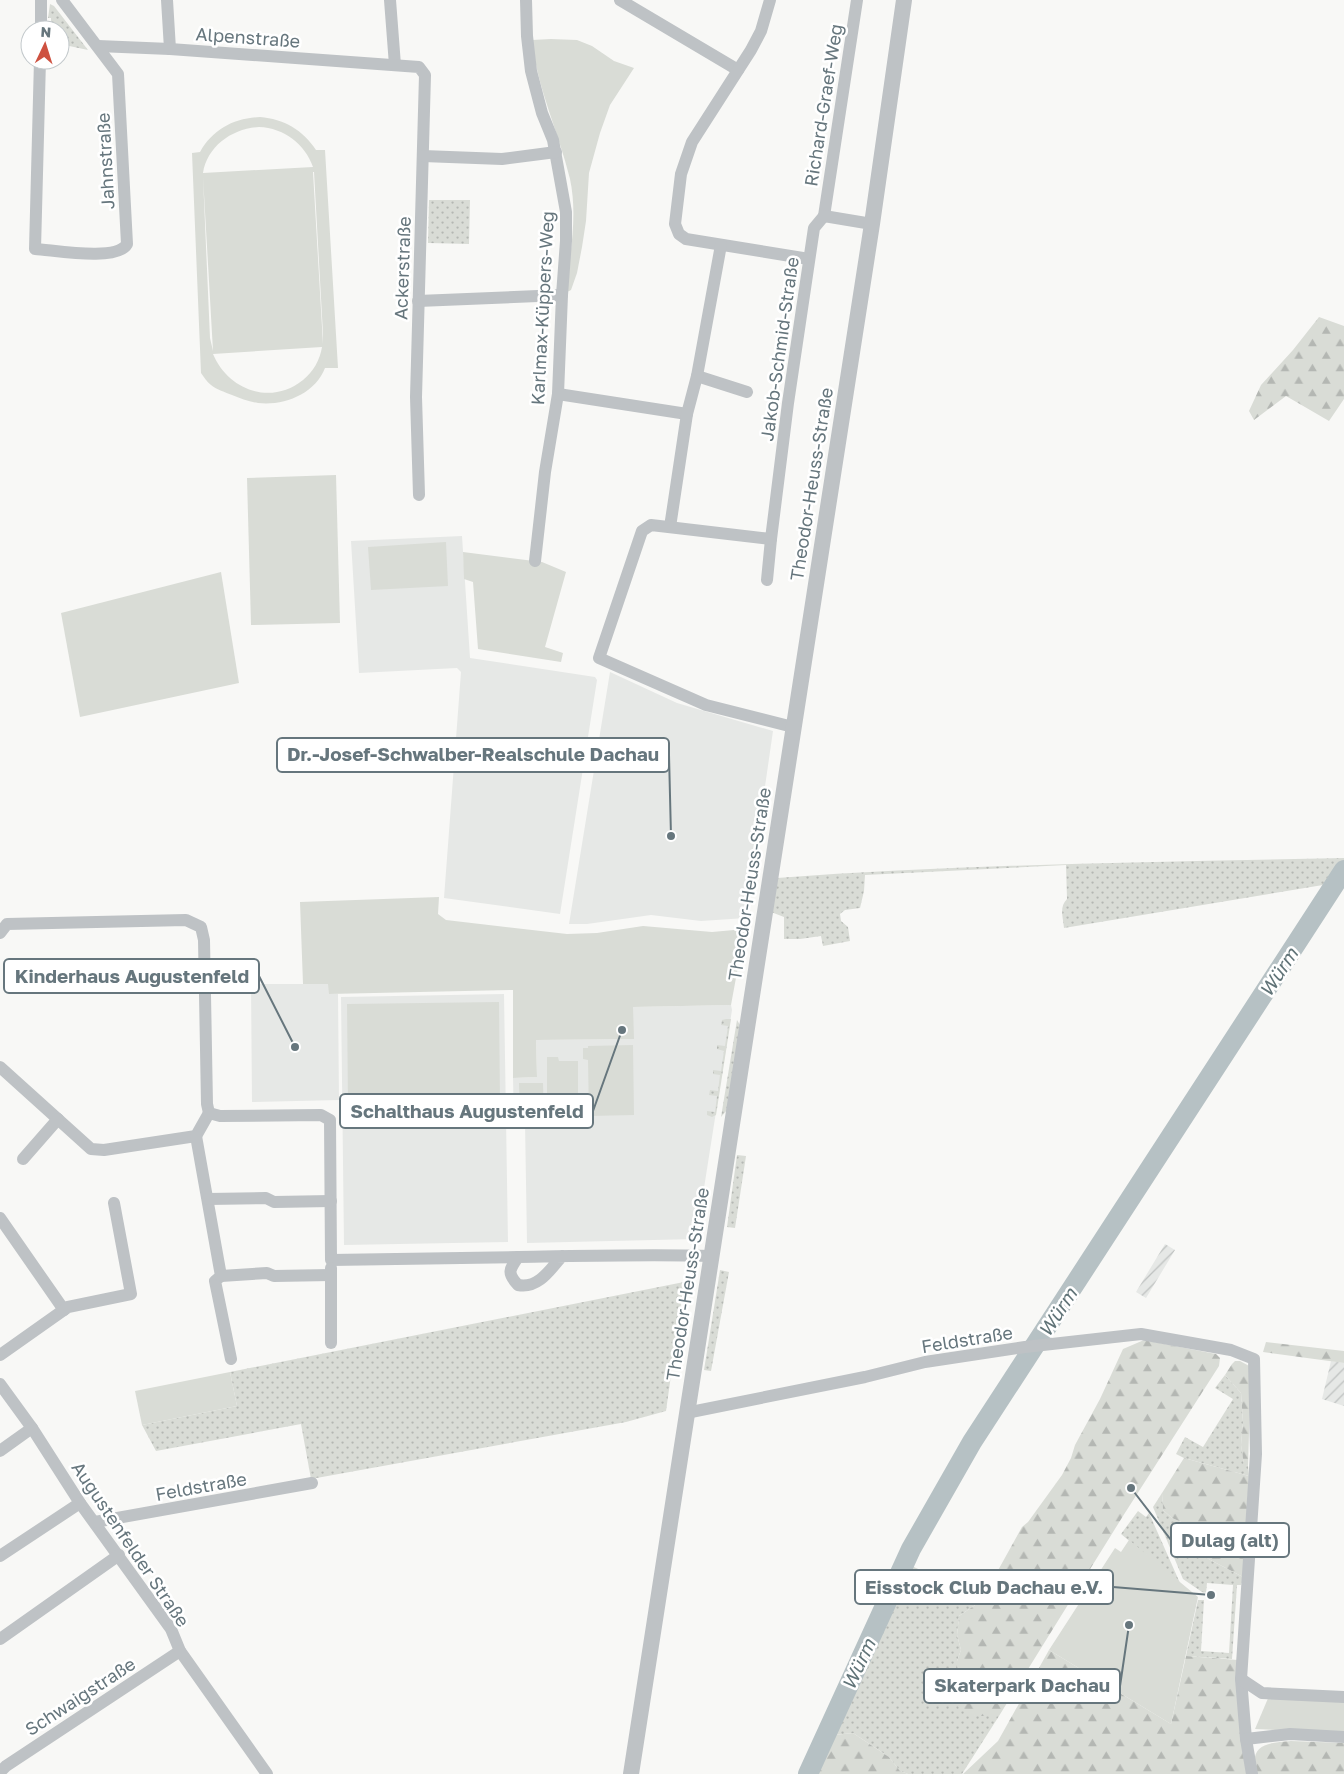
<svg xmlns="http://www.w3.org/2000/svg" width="1344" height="1774" viewBox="0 0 1344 1774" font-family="'Golos Text',sans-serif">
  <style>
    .built { fill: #e6e8e6 }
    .industrial { fill: url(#industrial-furrows) }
    .grass { fill: url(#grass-dots) }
    .forest { fill: url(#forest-firs) }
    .green { fill: #d9dcd6; fill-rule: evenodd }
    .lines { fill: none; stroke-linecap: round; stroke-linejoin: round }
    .river { stroke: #b6c1c4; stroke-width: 20 }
    .minor { stroke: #bec2c5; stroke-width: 12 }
    .tertiary { stroke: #bec2c5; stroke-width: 16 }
    .labels { text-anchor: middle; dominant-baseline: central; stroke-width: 5; stroke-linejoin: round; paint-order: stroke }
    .street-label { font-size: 18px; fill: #66767d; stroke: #fff }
    .water-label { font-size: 19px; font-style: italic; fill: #617478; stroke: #fff }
    .leader { fill: none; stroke: #66767d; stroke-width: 2 }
    .callout-dot { fill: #66767d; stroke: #fff; stroke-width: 2 }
    .callout { fill: #fff; stroke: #66767d; stroke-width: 2 }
    .callout-label { font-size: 19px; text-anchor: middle; font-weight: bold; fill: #66767d }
  </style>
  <defs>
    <pattern id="industrial-furrows" width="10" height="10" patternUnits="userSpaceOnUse" patternTransform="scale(1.25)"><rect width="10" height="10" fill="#e6e8e6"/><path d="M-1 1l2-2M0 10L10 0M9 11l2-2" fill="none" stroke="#bec1c0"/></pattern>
    <pattern id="grass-dots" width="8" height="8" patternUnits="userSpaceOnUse" patternTransform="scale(1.25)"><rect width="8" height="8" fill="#d9dcd6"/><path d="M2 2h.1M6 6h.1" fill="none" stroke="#b4b7b3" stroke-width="1.8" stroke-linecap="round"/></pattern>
    <pattern id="forest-firs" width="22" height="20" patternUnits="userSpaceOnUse" patternTransform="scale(1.25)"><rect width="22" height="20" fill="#d9dcd6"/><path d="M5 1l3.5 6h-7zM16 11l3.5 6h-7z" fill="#b4b7b3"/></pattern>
  </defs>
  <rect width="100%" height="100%" fill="#f8f8f6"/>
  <g class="built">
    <path d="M462,536L470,658L595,677L597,680L560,914L444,898L461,672L457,668L359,673L351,541Z"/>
    <path d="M610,672L677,703L773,731L746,918L701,921L651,915L587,924H569Z"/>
    <path d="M251,984H329V994H338L339,1100L252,1102Z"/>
    <path d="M504,994L508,1242L344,1245L341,997Z"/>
    <path d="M731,1005L732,1010L696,1239L527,1243L525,1122H514L513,1078L537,1077L536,1040L633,1039L632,1007Z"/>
  </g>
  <g class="industrial">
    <path d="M1165,1244L1175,1250L1146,1298L1136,1292Z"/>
    <path d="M1331,1361L1344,1363V1406L1322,1399Z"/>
  </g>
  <g class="grass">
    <path d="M50,4L54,6L88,50L60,44V30H47L51,29V18H48Z"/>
    <path d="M429,200H470L469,244L428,243Z"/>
    <path d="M1344,858V870L1335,883L1064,928C1063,917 1059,907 1067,899L1066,865L865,875L864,891L860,908L845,910L840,914L841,921L848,927L850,941L823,946L821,936L800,939H784V917L771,912L777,878C966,864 1155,862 1344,858Z"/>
    <path d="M726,1019H731L716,1115L712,1117L707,1115V1111L715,1112L717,1096L709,1095L710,1090L718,1091L720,1075L713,1074V1070L721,1071L724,1051L717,1049V1045L725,1046L728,1026L721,1025L722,1020Z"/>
    <path d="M737,1020L740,1025L727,1110L721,1117Z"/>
    <path d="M737,1155L746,1156L735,1228L727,1227Z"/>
    <path d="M720,1270L729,1272L711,1371L704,1370Z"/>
    <path d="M684,1282L666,1411L626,1422L311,1479L301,1424L156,1451L142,1425L237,1406L230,1372Z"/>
    <path d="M1225,1375L1241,1393L1243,1422L1241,1445L1244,1464L1248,1466L1249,1476L1184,1458L1176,1454L1185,1437L1203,1447L1233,1399L1215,1388Z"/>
    <path d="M1162,1493L1163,1510L1172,1518L1186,1524L1199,1554L1243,1577L1241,1585H1237L1232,1659L1186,1656L1198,1600H1204L1201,1651L1229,1653L1233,1585L1207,1583L1206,1593L1202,1592L1183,1579L1153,1507Z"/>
    <path d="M1138,1511L1146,1517L1149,1513L1180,1583L1121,1534Z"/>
    <path d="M912,1566L981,1601L959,1616L957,1635L961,1650L957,1661L975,1716H999L962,1774H908L900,1771L889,1757L853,1733L834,1735Z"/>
  </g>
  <g class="forest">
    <path d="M1319,317L1344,326V399L1329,421L1286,396L1254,420L1249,411L1261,385L1293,350Z"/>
    <path d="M1144,1340L1216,1354L1220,1358L1219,1366L1123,1516L999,1716H975L959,1708L953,1695L957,1661L961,1650L957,1635L959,1616L981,1601L1022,1527L1028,1522L1062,1475L1071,1458L1075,1445L1100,1399L1123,1349Z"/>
    <path d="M1266,1342L1344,1351V1363L1263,1352Z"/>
    <path d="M1235,1361H1240L1251,1367L1248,1466L1244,1465L1241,1445L1243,1422L1241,1393L1225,1375L1232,1364Z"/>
    <path d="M1184,1458L1249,1476L1243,1577L1199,1554L1186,1524L1172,1518L1163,1510L1162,1493Z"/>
    <path d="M1049,1650L1171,1724L1186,1656L1238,1660L1247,1774H963L998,1741Z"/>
    <path d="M853,1733L889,1757L900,1771L908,1774H816L834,1735Z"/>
    <path d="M1291,1741L1344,1743V1774H1256C1249,1744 1266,1743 1291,1741Z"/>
  </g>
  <g class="green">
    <path d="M551,39L577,40L592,46L614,61L634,68L610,105L600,133L589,173L586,221L582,247L577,273L571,290L565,293C570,256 578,216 570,179C559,133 537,88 532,40Z"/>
    <path d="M260,117C284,119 303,130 316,150H325L338,368H325C315,394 284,406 258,403C249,402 240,398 232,395C225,392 217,390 211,385C207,382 204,377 201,373L192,153L200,152C213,129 234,118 260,117ZM259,127C284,128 305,144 313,167L203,173C207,146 233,128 259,127ZM314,172L323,334V344L313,172ZM203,177L213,351L210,338ZM322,347C320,360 313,372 303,380C271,406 228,390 213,354Z"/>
    <path d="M336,475L340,623L251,625L247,478Z"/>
    <path d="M446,542L448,586L371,590L368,547Z"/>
    <path d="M463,552L542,562L566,572L545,647L563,653L561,662L478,649L473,582L464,579Z"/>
    <path d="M221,572L239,683L80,717L61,613Z"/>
    <path d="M439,897L438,914L446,920L567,934L597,933L643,926L712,932L745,929L731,1005L633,1007L634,1039L536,1040L537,1077L513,1078V990L329,994L328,984H303L300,902Z"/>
    <path d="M499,1002L500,1102L348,1104L347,1004Z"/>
    <path d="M633,1045L634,1115L589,1116L588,1060L583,1059V1048H588V1046Z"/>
    <path d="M547,1057H558L559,1061H578V1107H547Z"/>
    <path d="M519,1083H543L544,1119H520Z"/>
    <path d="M230,1372L237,1406L142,1425L135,1391Z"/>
    <path d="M1129,1540L1198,1597L1171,1724L1049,1650L1115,1548L1121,1552Z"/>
    <path d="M1269,1696L1344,1698V1733L1255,1729Z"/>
  </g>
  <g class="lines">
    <path class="river" d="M808,1774L911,1549L972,1442L1344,870"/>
    <g class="minor">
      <path d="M167,0L170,49"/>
      <path d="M390,0L395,65"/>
      <path d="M526,0L527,36L531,71L542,113L553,140L566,212V241L562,295L558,394L545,472L535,561"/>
      <path d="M620,0L738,70"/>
      <path d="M770,0L761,31L751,50L692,142L681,174L675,224L679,234L686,239L809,259"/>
      <path d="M41,30V0"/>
      <path d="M98,46L170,49L419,67L425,75L416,397L419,495"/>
      <path d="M40,60L35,249C54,250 117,262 127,244L118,74L62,0"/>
      <path d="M423,156L502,159L556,152"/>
      <path d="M824,216L857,0"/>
      <path d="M418,301L562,295"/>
      <path d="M697,376L747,392"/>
      <path d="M558,394L687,414"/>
      <path d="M670,527L687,414L697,376L721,245"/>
      <path d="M767,580L771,539"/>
      <path d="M793,727L706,705L599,658L642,531L651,525L771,539L788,403L814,228L824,216L872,224"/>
      <path d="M0,933L7,924L186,920L201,927L204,940L207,1104L209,1113"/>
      <path d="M0,1067L91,1149L104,1150L196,1136L209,1113"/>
      <path d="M209,1113L220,1116L321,1115L330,1120L331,1260L518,1257"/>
      <path d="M196,1136L221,1276L215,1281L231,1359"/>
      <path d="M23,1159L58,1119"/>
      <path d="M208,1199L266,1198L274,1202L331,1201"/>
      <path d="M0,1218L64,1310"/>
      <path d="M562,1256C550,1270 538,1289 518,1285C507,1273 509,1270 518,1257C582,1256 647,1254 712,1256"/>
      <path d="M221,1276L267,1273L274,1276L331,1275"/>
      <path d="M331,1343V1268"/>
      <path d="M0,1355L68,1307L131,1294L114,1203"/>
      <path d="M0,1384L32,1428L80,1503L171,1629L180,1651L267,1774"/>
      <path d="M686,1413L865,1377L925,1362L1025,1347L1141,1334L1231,1350L1254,1359L1256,1454L1241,1679L1246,1739L1252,1774"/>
      <path d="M0,1451L32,1428"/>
      <path d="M95,1522L312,1483"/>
      <path d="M0,1556L80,1503"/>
      <path d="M0,1639L119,1555"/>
      <path d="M1241,1679L1262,1693L1344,1697"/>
      <path d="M1246,1739L1290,1734L1344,1737"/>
      <path d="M0,1772L6,1766L180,1651"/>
    </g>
    <path class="tertiary" d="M631,1774L872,224L904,0"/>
  </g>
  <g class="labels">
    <g class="street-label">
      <text transform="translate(248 37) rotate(4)">Alpenstraße</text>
      <text transform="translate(823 105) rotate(-81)">Richard-Graef-Weg</text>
      <text transform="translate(105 161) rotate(-93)">Jahnstraße</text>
      <text transform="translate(402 268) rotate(-88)">Ackerstraße</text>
      <text transform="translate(542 308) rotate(-87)">Karlmax-Küppers-Weg</text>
      <text transform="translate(779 349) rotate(-82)">Jakob-Schmid-Straße</text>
      <text transform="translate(811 484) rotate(-81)">Theodor-Heuss-Straße</text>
      <text transform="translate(749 884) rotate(-81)">Theodor-Heuss-Straße</text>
      <text transform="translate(687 1284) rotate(-81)">Theodor-Heuss-Straße</text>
      <text transform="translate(967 1339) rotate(-9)">Feldstraße</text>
      <text transform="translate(201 1486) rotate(-10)">Feldstraße</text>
      <text transform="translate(131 1544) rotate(56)">Augustenfelder Straße</text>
      <text transform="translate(80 1696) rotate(-33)">Schwaigstraße</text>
    </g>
    <g class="water-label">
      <text transform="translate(1278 972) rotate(-57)">Würm</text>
      <text transform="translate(1057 1312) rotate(-57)">Würm</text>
      <text transform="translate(858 1664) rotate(-65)">Würm</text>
    </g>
  </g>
  <path class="leader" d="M671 836L669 755M295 1047L259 976M622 1030L593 1111M1131 1488L1171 1540M1211 1595L1113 1587M1129 1625L1120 1686"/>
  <g class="callout-dot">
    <circle cx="671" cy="836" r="5"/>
    <circle cx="295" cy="1047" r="5"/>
    <circle cx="622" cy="1030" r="5"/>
    <circle cx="1131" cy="1488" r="5"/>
    <circle cx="1211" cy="1595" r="5"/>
    <circle cx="1129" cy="1625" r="5"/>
  </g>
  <g class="callout">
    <rect x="277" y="738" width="392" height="34" rx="5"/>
    <rect x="4" y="959" width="255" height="34" rx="5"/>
    <rect x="340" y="1094" width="253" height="34" rx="5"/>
    <rect x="1171" y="1523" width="118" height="34" rx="5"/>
    <rect x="855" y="1570" width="258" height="34" rx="5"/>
    <rect x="924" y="1669" width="196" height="34" rx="5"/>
  </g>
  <g class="callout-label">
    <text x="473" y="761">Dr.-Josef-Schwalber-Realschule Dachau</text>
    <text x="132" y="983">Kinderhaus Augustenfeld</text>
    <text x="467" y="1118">Schalthaus Augustenfeld</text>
    <text x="1230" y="1547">Dulag (alt)</text>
    <text x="984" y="1594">Eisstock Club Dachau e.V.</text>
    <text x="1022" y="1692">Skaterpark Dachau</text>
  </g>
  <g transform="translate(45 45) rotate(4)"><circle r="24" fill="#ffffff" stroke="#c2c8cb"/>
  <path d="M0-4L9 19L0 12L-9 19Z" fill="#ce5140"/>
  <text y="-8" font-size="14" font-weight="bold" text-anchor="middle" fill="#66767d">N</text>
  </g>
</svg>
